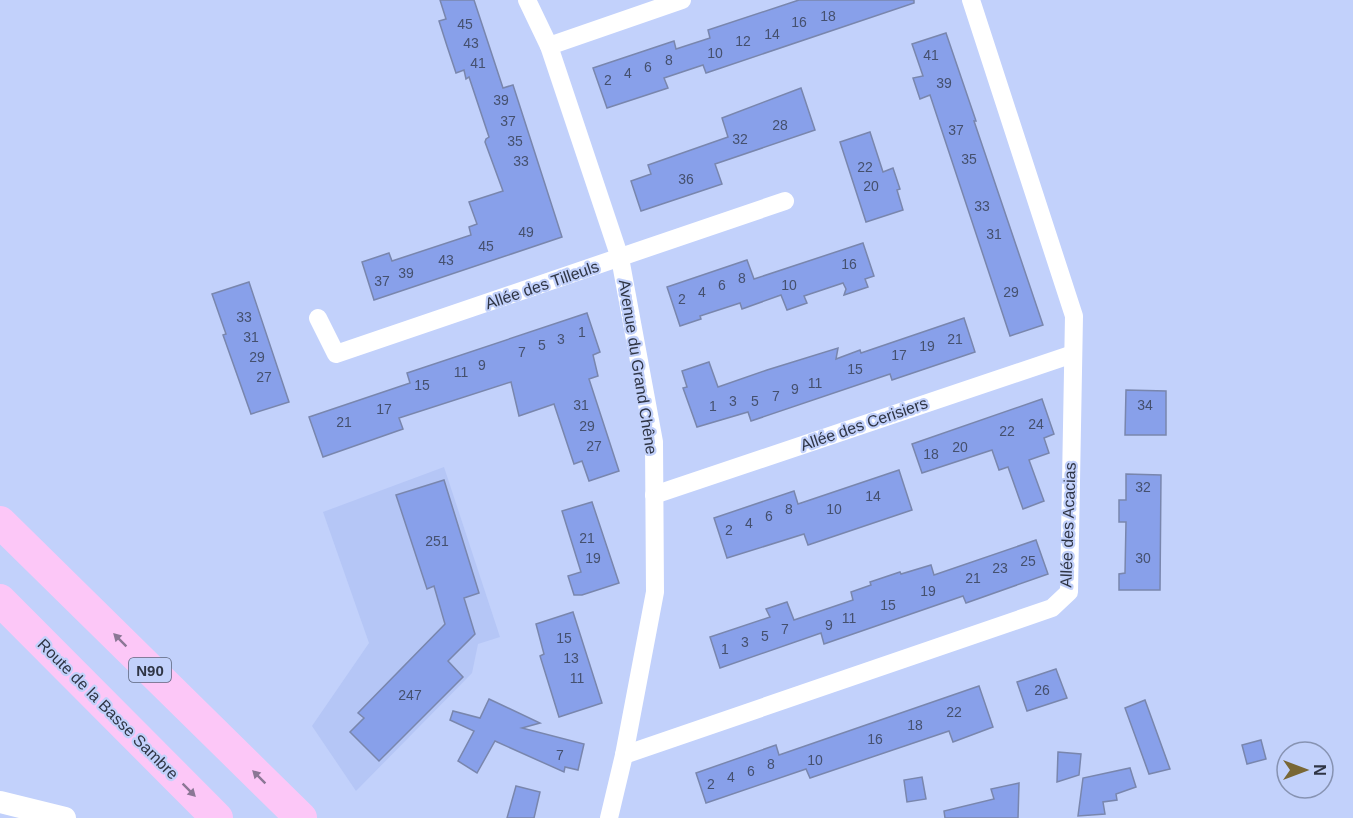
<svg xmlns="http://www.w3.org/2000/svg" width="1353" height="818" viewBox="0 0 1353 818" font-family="Arial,sans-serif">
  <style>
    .built { fill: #b5c6f6 }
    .building { fill: #88a0ea; stroke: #7986ad; stroke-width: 1.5 }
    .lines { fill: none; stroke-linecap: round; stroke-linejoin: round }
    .minor { stroke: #fff; stroke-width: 18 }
    .tertiary { stroke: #fff; stroke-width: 22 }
    .trunk { stroke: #fcc7f7; stroke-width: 32 }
    .oneway { fill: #8b7795 }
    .labels { text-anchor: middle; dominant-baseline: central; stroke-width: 4.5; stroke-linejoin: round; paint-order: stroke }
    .number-label { font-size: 14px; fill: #45506e }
    .shield { fill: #c2d1fb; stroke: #5b647c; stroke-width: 1.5 }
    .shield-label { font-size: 15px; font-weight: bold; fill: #2f3545 }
    .street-label { font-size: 16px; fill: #2f3545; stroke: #c2d1fb }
  </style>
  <rect width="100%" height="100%" fill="#c2d1fb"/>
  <path class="built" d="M444,467L500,637L478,644L472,673L356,791L312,726L369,643L323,512Z"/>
  <g class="building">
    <path d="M440,0H474L503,88L513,85L562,237L374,300L362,262L389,253L392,261L471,235L469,227L477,224L469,202L503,191L485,142L486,139L489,137L469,77L466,79L464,70L456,73L447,46L439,21L446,19Z"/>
    <path d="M799,0H914V3L706,73L703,65L664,78L668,88L607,108L593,68L674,41L676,49L710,38L708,30Z"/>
    <path d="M946,33L976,121H974L1043,325L1010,336L930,95L920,99L913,78L923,76L912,44Z"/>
    <path d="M801,88L815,130L715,164L722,184L641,211L631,181L651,174L648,165L728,137L722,118Z"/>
    <path d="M870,132L883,172L893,168L900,189L897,190L903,210L866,222L840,142Z"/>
    <path d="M863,243L874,276L865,279L868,287L844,295L846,289L843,283L804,296L807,303L787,310L781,295L742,309L740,303L700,316L701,319L680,326L667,287L747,260L754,279Z"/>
    <path d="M249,282L289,402L251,414L223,335L226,334L212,294Z"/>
    <path d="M587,313L600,352L593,355L598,376L589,379L619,471L589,481L582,461L574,464L554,404L519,416L511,382L399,418L403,429L323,457L309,417L410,383L407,373Z"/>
    <path d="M964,318L975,352L892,380L890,374L751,421L748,412L697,427L683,388L687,387L682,371L709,362L718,387L767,370L838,348L836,359L860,350L861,353Z"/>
    <path d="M1126,390L1166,391V435H1125Z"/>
    <path d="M1042,399L1054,434L1044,438L1049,453L1029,460L1044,501L1023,509L1008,467L999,470L992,450L922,473L912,444Z"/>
    <path d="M899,470L912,510L808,545L804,534L727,558L714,518L794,491L798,504Z"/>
    <path d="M1126,474L1161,475L1160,590H1119V574L1125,573L1126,522H1119V500H1126Z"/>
    <path d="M444,480L479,593L464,598L475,634L448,661L463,677L379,761L350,732L364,718L358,713L445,624L434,586L427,589L396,495Z"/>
    <path d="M592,502L619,583L582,595H574L568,576L581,572L562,511Z"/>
    <path d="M1036,540L1048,574L966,603L963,596L824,644L821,633L720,668L710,637L770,617L766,609L787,602L794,620L853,600L851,592L871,585L870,582L900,572L901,574L931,565L934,575Z"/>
    <path d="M573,612L602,703L559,717L540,656L544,654L536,624Z"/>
    <path d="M1056,669L1067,698L1027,711L1017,682Z"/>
    <path d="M979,686L993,727L953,742L949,731L810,778L806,769L706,803L696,773L776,745L779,755Z"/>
    <path d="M489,699L540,723L522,728L584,744L578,770L565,767L564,772L495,741L477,773L458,761L474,731L450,720L453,711L480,718Z"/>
    <path d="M1145,700L1170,769L1149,774L1125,708Z"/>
    <path d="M1261,740L1266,759L1247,764L1242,745Z"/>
    <path d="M1058,752L1081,754L1079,775L1057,782Z"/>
    <path d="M1130,768L1136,787L1116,794L1117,800L1103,802L1105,814L1078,816L1083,778Z"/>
    <path d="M922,777L926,799L907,802L904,780Z"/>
    <path d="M1019,783L1018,818H945L944,811L994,799L991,789Z"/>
    <path d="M516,786L540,792L534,818H507Z"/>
  </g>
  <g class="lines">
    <g class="minor">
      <path d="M527,0L549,46L620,258L654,442L655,592L624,755L609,818"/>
      <path d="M549,46L682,0"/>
      <path d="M318,318L336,354L785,201"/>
      <path d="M654,495L1073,354"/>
      <path d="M624,755L1052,608L1069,592L1074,316L971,0"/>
    </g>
    <path class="tertiary" d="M0,802L65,818"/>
    <g class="trunk">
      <path d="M0,522L301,818"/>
      <path d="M0,600L217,818"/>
    </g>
  </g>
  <defs><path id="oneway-solid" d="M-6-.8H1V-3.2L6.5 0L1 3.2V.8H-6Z" transform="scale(1.5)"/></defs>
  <g class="oneway">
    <use href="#oneway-solid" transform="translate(120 640) rotate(-135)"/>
    <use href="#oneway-solid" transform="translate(259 777) rotate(-135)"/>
    <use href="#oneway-solid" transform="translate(189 790) rotate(45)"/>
  </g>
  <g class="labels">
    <g class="number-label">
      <text x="828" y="16">18</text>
      <text x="799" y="22">16</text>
      <text x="465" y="24">45</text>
      <text x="772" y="34">14</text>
      <text x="743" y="41">12</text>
      <text x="471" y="43">43</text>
      <text x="715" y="53">10</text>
      <text x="931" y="55">41</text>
      <text x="669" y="60">8</text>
      <text x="478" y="63">41</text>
      <text x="648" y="67">6</text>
      <text x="628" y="73">4</text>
      <text x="608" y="80">2</text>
      <text x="944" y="83">39</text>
      <text x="501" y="100">39</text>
      <text x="508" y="121">37</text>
      <text x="780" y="125">28</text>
      <text x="956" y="130">37</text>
      <text x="740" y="139">32</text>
      <text x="515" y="141">35</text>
      <text x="969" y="159">35</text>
      <text x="521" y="161">33</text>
      <text x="865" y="167">22</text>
      <text x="686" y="179">36</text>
      <text x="871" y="186">20</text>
      <text x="982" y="206">33</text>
      <text x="526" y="232">49</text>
      <text x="994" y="234">31</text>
      <text x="486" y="246">45</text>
      <text x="446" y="260">43</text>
      <text x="849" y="264">16</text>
      <text x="406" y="273">39</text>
      <text x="742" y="278">8</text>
      <text x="382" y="281">37</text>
      <text x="722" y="285">6</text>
      <text x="789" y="285">10</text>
      <text x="702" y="292">4</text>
      <text x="1011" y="292">29</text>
      <text x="682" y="299">2</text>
      <text x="244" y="317">33</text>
      <text x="582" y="332">1</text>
      <text x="251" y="337">31</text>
      <text x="561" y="339">3</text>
      <text x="955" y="339">21</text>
      <text x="542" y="345">5</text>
      <text x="927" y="346">19</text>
      <text x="522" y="352">7</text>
      <text x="899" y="355">17</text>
      <text x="257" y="357">29</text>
      <text x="482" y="365">9</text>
      <text x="855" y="369">15</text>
      <text x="461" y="372">11</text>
      <text x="264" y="377">27</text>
      <text x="815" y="383">11</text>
      <text x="422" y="385">15</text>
      <text x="795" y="389">9</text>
      <text x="776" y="396">7</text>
      <text x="733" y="401">3</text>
      <text x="755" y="401">5</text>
      <text x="581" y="405">31</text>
      <text x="1145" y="405">34</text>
      <text x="713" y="406">1</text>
      <text x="384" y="409">17</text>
      <text x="344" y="422">21</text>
      <text x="1036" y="424">24</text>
      <text x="587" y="426">29</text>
      <text x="1007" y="431">22</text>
      <text x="594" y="446">27</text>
      <text x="960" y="447">20</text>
      <text x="931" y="454">18</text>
      <text x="1143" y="487">32</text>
      <text x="873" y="496">14</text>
      <text x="789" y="509">8</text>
      <text x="834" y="509">10</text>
      <text x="769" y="516">6</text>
      <text x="749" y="523">4</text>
      <text x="729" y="530">2</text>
      <text x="587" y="538">21</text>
      <text x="437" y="541">251</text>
      <text x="593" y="558">19</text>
      <text x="1143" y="558">30</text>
      <text x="1028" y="561">25</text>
      <text x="1000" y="568">23</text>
      <text x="973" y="578">21</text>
      <text x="928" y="591">19</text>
      <text x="888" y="605">15</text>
      <text x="849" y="618">11</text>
      <text x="829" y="625">9</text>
      <text x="785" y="629">7</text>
      <text x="765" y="636">5</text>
      <text x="564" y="638">15</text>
      <text x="745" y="642">3</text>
      <text x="725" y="649">1</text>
      <text x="571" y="658">13</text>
      <text x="577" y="678">11</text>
      <text x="1042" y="690">26</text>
      <text x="410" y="695">247</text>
      <text x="954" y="712">22</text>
      <text x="915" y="725">18</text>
      <text x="875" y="739">16</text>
      <text x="560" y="755">7</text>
      <text x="815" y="760">10</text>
      <text x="771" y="764">8</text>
      <text x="751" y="771">6</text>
      <text x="731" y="777">4</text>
      <text x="711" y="784">2</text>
    </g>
    <rect class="shield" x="129" y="658" width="42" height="24" rx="4.5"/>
    <g class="shield-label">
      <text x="150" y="670">N90</text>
    </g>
    <g class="street-label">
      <text transform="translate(542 285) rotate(-19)">Allée des Tilleuls</text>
      <text transform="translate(638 367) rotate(81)">Avenue du Grand Chêne</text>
      <text transform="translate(864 424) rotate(-19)">Allée des Cerisiers</text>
      <text transform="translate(1068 525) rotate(-88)">Allée des Acacias</text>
      <text transform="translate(108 709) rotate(45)">Route de la Basse Sambre</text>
    </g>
  </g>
  <g transform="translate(1305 770) rotate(90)"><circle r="28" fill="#c2d1fb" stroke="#8793b2" stroke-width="1.5"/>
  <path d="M0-4.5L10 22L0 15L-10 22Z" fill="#796735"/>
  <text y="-9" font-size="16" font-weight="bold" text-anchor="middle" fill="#2f3545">N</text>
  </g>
</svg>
